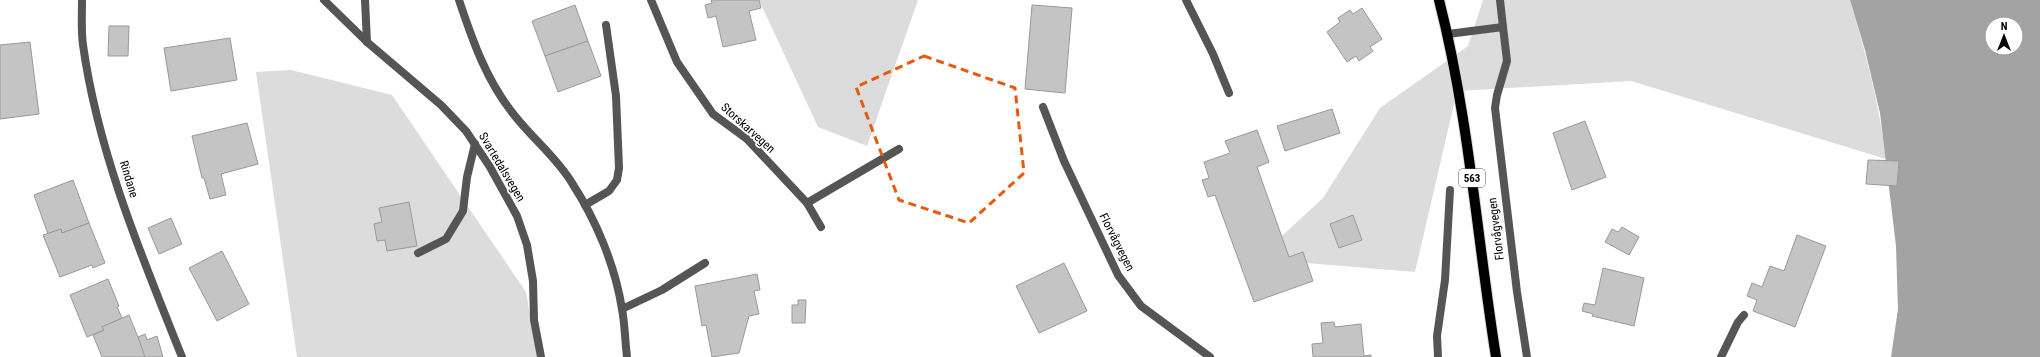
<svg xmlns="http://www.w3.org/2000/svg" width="2040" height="357" viewBox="0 0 2040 357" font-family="'Roboto Condensed',sans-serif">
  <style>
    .green { fill: #dcdcdc }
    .water { fill: #a3a3a3; fill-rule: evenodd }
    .building { fill: #c4c4c4; stroke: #999 }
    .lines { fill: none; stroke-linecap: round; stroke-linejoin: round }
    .primary-casing { stroke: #dbdbdb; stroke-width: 12 }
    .service { stroke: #555; stroke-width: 8 }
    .minor { stroke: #555; stroke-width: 8 }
    .primary { stroke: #000; stroke-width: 10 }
    .marked { fill: none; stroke: #e8590c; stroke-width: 3; stroke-dasharray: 8 5; stroke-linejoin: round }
    .labels { text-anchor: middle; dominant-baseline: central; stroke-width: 3.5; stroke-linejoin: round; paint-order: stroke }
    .shield { fill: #fff; stroke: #4c4c4c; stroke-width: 1 }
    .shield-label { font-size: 11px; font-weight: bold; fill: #000 }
    .street-label { font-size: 12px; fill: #000; stroke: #fff }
  </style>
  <rect width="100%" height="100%" fill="#fff"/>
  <g class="green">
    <path d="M759,0H918L867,146L818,127Z"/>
    <path d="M1483,0H1850C1866,54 1879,103 1886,159L1631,81L1457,91L1415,272L1257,259L1323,198L1380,108L1468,46Z"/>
    <path d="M291,70L392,95L526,292L537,357H297L256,72Z"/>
  </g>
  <path class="water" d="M1850,0H2040V357H1891L1898,309L1896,246L1880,113L1865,50ZM1992,24H2016V48H1992Z"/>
  <g class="building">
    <path d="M711,0H759L761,8L749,11L756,40L723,47L716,16L708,18L705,5L712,3Z"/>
    <path d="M575,5L588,41L545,56L532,21Z"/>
    <path d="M1032,5L1072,8L1065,93L1025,89Z"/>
    <path d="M1362,8L1382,39L1370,47L1373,51L1359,61L1356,56L1347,62L1327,32L1340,22L1338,18L1350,10L1353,14Z"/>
    <path d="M109,26H129L128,56H108Z"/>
    <path d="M230,38L237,80L171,91L164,48Z"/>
    <path d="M588,41L601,76L558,92L545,56Z"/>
    <path d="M30,42L39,114L0,119V45Z"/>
    <path d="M1332,109L1340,133L1285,151L1277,126Z"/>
    <path d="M1585,121L1606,177L1572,190L1553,133Z"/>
    <path d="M247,123L258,164L221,174L226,195L210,199L204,178H202L192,136Z"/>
    <path d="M1257,130L1269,162L1257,167L1289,257L1303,252L1313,281L1254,302L1215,195L1208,197L1202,180L1209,178L1204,162L1230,153L1225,141Z"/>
    <path d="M1868,160L1899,161L1897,186L1866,184Z"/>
    <path d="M73,180L89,223L62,233L61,229L48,234L34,195Z"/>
    <path d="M409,202L417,246L387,251L385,240L377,241L374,224L382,222L379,208Z"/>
    <path d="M1353,215L1362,240L1339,248L1330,224Z"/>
    <path d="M171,218L182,244L159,254L148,228Z"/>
    <path d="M89,223L105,263L93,268L92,265L60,277L43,235L61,229L62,233Z"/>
    <path d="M1622,227L1639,237L1629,255L1605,242L1612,229L1618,232Z"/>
    <path d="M1797,235L1826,246L1795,327L1753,311L1757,300L1747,296L1752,283L1762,287L1770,266L1784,271Z"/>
    <path d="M222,251L249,304L217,321L189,268Z"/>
    <path d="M1064,263L1087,311L1039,333L1016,286Z"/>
    <path d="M1603,268L1644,278L1634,326L1592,316L1593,314L1582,311L1584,303L1595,305Z"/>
    <path d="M757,274L760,290L754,291L759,314L749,316L739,353L712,357L706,325L702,326L695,286Z"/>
    <path d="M108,279L119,306L117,307L122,318L102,327L104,330L87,337L70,295Z"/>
    <path d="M798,300H806L805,323H792V305H798Z"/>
    <path d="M129,315L146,357H102L93,335L104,330L102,327Z"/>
    <path d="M1334,322L1335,327L1361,324L1364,356L1371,355V357H1313L1312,344L1323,343L1321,323Z"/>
    <path d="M145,334L147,340L157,336L163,357H145L138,337Z"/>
  </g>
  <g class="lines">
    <defs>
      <path id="primary" d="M1439,0C1469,117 1477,238 1496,357"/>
    </defs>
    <use href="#primary" class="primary-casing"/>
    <g class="service">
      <path d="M324,0L367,42L441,105L466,131L490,167L517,216L527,245L533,281L534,320L541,357"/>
      <path d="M365,0L367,42"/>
      <path d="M651,0L677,62L713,114L747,139L807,203L821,227"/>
      <path d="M1186,0L1213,54L1229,93"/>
      <path d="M1500,0L1503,27"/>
      <path d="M1448,34L1503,27L1507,61L1497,95L1495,108L1517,292L1527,357"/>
      <path d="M1043,107L1064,161L1118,275L1141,306L1210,357"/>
      <path d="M807,203L899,149"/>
      <path d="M585,205L609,191L617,180L619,168L616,96L606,25"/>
      <path d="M418,253L446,239L463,211L467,177L475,144"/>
      <path d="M622,309L662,290L705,263"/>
      <path d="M1438,357L1437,336L1445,280L1450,190"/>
      <path d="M1721,357L1738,322L1744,315"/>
    </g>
    <g class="minor">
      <path d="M82,0C82,15 81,31 83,45C98,153 142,257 182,357"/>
      <path d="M459,0C473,42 487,82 515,116C533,139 557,158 572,183C596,220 615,265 622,309C625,325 625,341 627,357"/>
    </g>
    <use href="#primary" class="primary"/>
  </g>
  <path class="marked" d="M924,56L1015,88L1024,173L969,223L899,200L856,87Z"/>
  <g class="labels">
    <rect class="shield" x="1459" y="169" width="26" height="18" rx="3"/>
    <g class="shield-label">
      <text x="1472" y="178">563</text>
    </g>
    <g class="street-label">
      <text transform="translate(748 128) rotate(42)">Storskarvegen</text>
      <text transform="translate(502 167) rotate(59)">Svartedalsvegen</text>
      <text transform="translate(129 179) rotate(73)">Rindane</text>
      <text transform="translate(1496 229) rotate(-97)">Florvågvegen</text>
      <text transform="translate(1117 242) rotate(63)">Florvågvegen</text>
    </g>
  </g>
  <g transform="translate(2004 36)"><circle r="19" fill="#ffffff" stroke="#999999"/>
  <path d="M0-3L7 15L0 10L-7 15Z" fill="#000000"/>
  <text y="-6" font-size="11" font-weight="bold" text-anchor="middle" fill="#000000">N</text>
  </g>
</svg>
